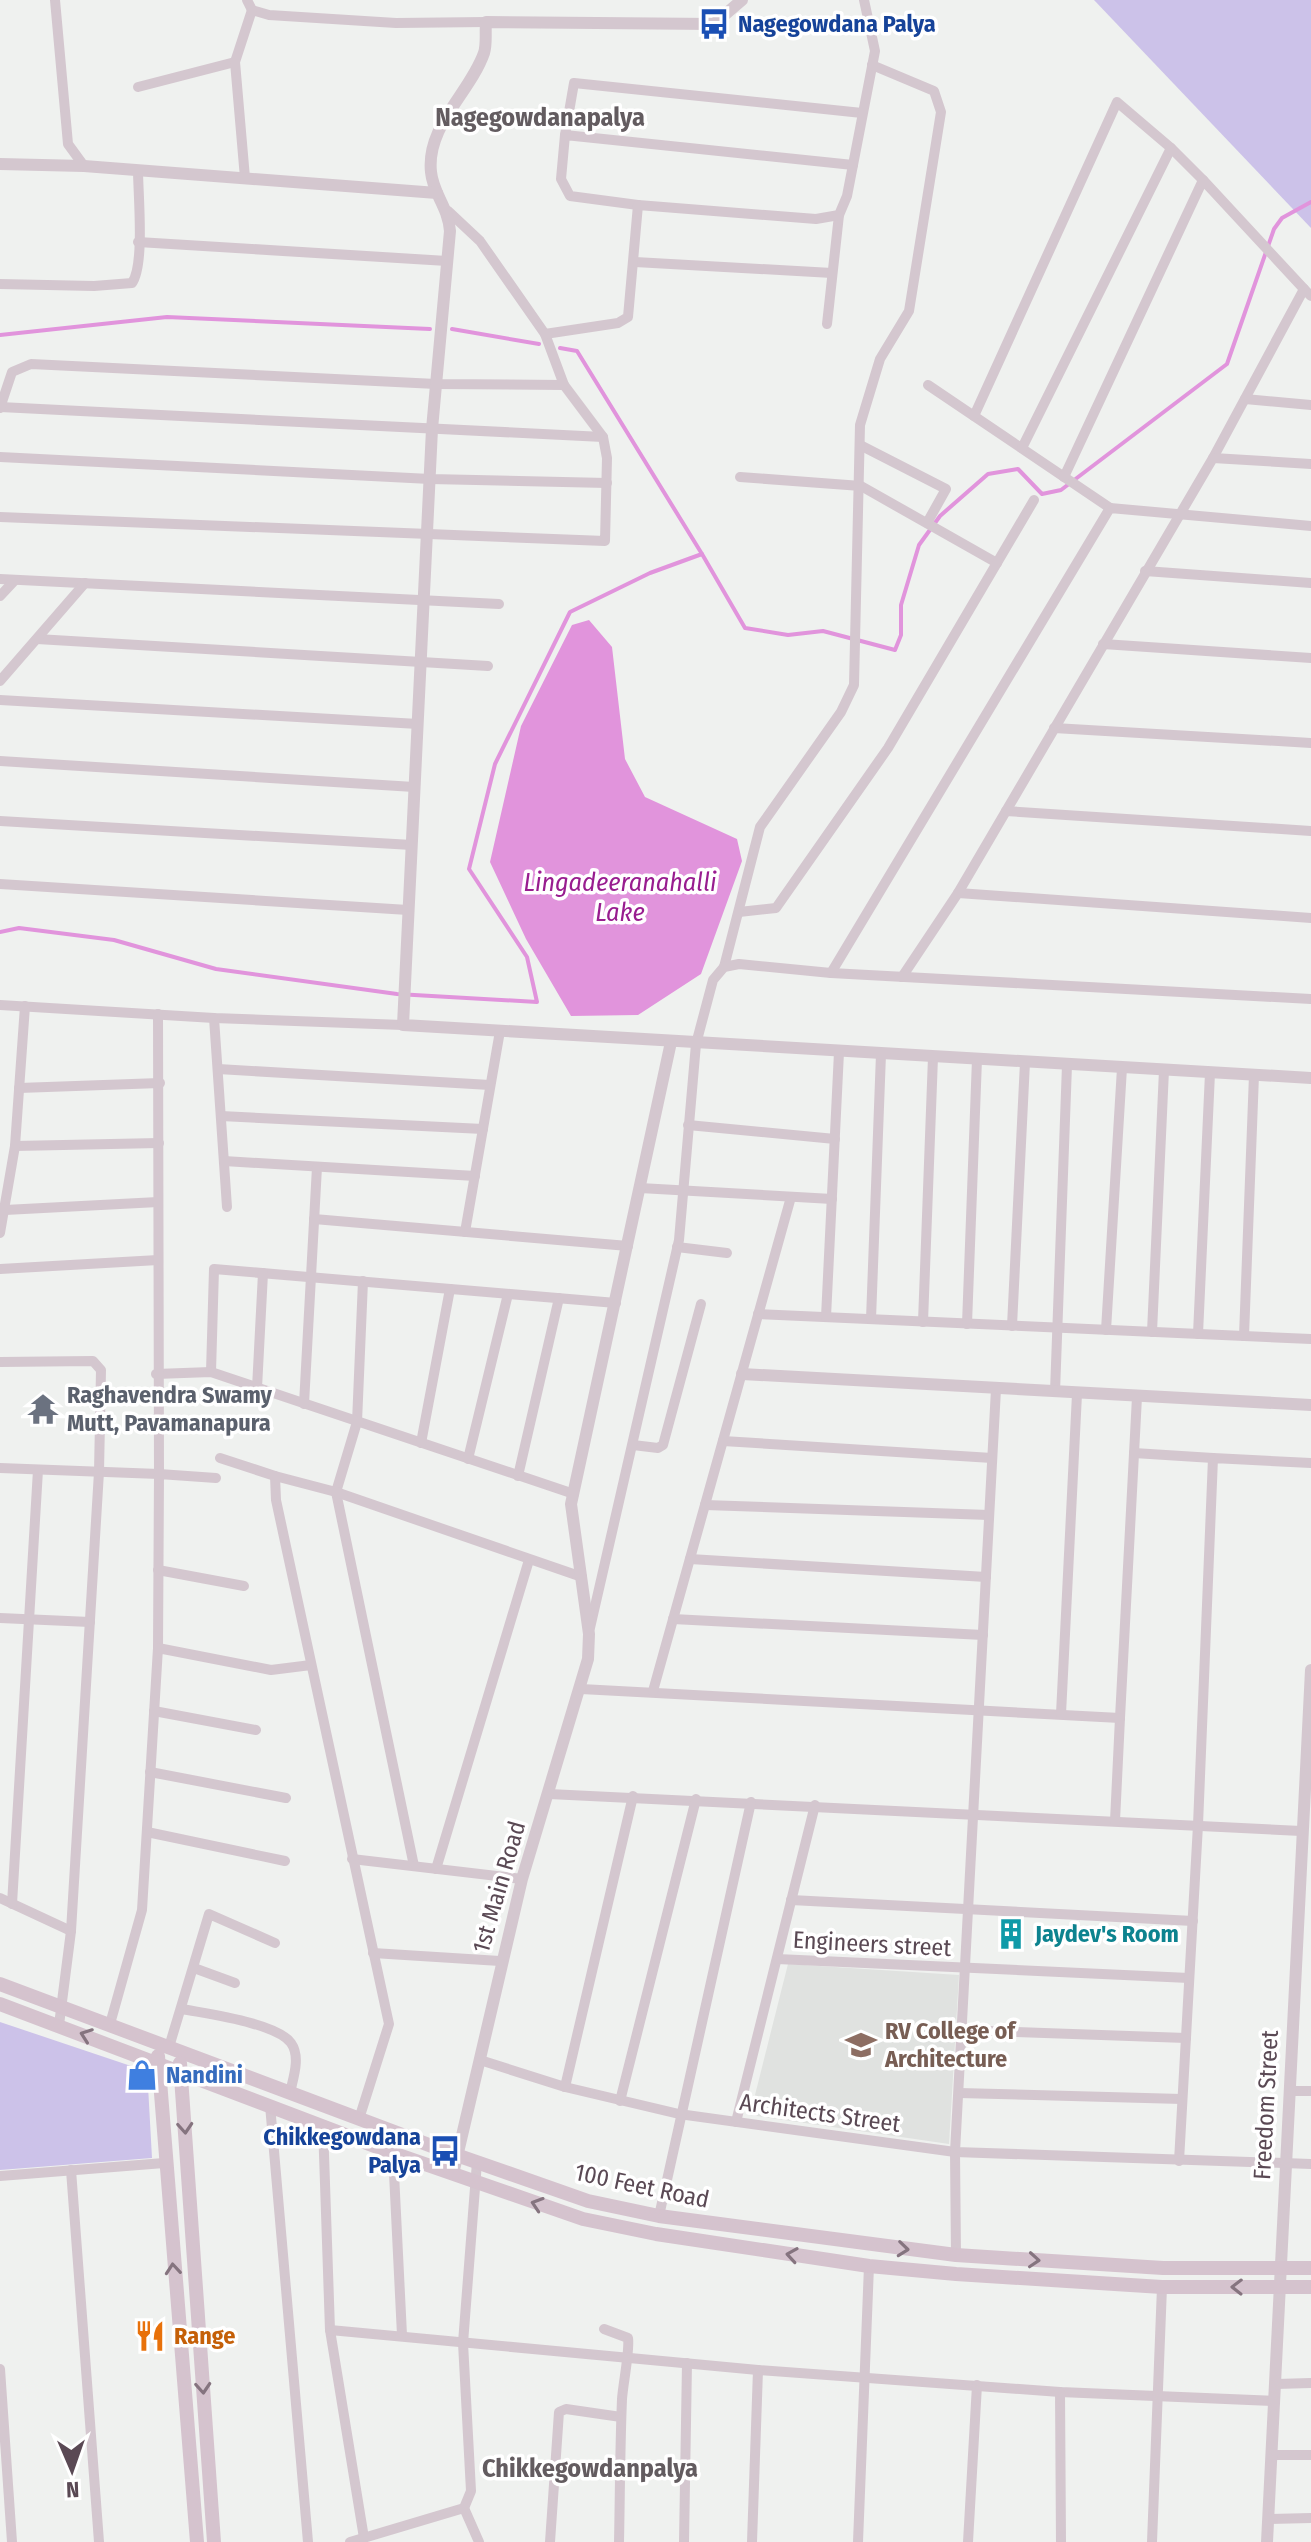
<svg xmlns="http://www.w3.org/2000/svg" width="1311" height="2542" viewBox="0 0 1311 2542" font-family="'Fira Sans Condensed',sans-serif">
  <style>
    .education { fill: #e0e2e0 }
    .green { fill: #ccc2e9 }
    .water { fill: #e194dc }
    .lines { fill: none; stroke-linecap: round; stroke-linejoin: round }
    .stream { stroke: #e194dc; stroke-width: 4 }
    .minor { stroke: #d4c7cf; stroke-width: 10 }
    .tertiary { stroke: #d4c7cf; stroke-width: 12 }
    .secondary { stroke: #d5c3ce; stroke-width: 14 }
    .oneway { stroke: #85747f }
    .labels { text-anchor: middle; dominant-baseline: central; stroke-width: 7; stroke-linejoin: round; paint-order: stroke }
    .transit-label { font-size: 24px; font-weight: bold; fill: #164399; stroke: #fff; text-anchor: start }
    .worship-label { font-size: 24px; font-weight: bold; fill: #5b616d; stroke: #fff; text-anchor: start }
    .street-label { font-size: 24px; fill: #5a4954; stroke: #fff }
    .culture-label { font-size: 24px; font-weight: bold; fill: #0d838f; stroke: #fff; text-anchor: start }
    .education-label { font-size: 24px; font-weight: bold; fill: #785e54; stroke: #fff; text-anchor: start }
    .shop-label { font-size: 24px; font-weight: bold; fill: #366cbe; stroke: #fff; text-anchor: start }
    .food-label { font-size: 24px; font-weight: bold; fill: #c56008; stroke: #fff; text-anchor: start }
    .neighbourhood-label { font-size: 26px; font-weight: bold; fill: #635c60; stroke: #fff }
    .water-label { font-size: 26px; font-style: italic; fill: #981d8f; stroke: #fff }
  </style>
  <rect width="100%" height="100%" fill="#eff1ef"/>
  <path class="education" d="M788,1964L959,1975L949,2144L750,2115Z"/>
  <g class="green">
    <path d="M1094,0H1311V228Z"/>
    <path d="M0,2022L131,2066V2081L148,2086L152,2158L0,2170Z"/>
  </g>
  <path class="water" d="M589,620L612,647L625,759L645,797L737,839L742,861L701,974L638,1015L571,1016L526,939L490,862L521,726L572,625Z"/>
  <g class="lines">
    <g class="stream">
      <path d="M452,329L539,344"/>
      <path d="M0,335L167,317L430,329"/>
      <path d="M560,348L577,351L702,554"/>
      <path d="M0,932L19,928L114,940L216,969L397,994L537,1002L527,957L469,869L495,764L570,612L650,573L702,554L745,628L788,635L823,631L895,650L901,635V605L919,545L940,516L988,474L1018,469L1042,494L1061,490L1227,364L1274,229L1282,218L1311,202"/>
    </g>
    <g class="minor">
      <path d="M55,0L68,144L84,166"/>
      <path d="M247,0L252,10L269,15L396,23L486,22"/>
      <path d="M138,87L235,62"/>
      <path d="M565,135L574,83L862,113"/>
      <path d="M245,178L235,62L252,10"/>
      <path d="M638,205L570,196L561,179L565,135L853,165"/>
      <path d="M448,211L480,241L545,334L564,385"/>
      <path d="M138,242L447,261"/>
      <path d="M635,262L832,273"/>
      <path d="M0,284L94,286L132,283C145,265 138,194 138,170"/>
      <path d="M827,324L839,215"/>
      <path d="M545,334L618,323L628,317L638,205L816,219L839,215L847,196L875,51L864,0"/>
      <path d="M928,385L1110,508"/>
      <path d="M1245,399L1311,405"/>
      <path d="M0,407L603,437"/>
      <path d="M0,408L12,372L31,364L436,384L564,385L603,437L607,458L605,541L0,517"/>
      <path d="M974,416L1117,102L1171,148"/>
      <path d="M860,445L946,489L927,523"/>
      <path d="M1022,448L1171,148L1203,180"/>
      <path d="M0,457L430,479L607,483"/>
      <path d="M1213,458L1304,289L1311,296"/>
      <path d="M740,477L861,486L997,563"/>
      <path d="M1064,477L1203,180L1304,289"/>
      <path d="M1145,571L1311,583"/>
      <path d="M0,579L499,604"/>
      <path d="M0,596L15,580"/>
      <path d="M37,639L488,666"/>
      <path d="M1103,644L1311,658"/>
      <path d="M0,681L85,583"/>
      <path d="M0,700L418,724"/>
      <path d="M1054,728L1311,743"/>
      <path d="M0,761L414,787"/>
      <path d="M1006,811L1311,831"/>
      <path d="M0,821L412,845"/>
      <path d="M0,884L408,910"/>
      <path d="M958,893L1213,458L1311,464"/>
      <path d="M739,912L776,908L888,748L1034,500"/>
      <path d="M724,967L760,827L841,712L854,685L860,425L880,359L909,311L941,112L934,91L872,65"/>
      <path d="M831,973L1110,508L1311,526"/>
      <path d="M902,977L958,893L1311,918"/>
      <path d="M0,1005L214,1018L403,1025"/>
      <path d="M214,1018L227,1207"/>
      <path d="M218,1069L490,1085"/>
      <path d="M19,1088L160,1083"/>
      <path d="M221,1116L483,1129"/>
      <path d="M688,1125L835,1139"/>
      <path d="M15,1146L159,1143"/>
      <path d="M224,1161L475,1176"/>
      <path d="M640,1188L832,1199"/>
      <path d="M5,1210L158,1202"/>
      <path d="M314,1219L628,1246"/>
      <path d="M465,1232L500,1031"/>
      <path d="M0,1233L15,1146L25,1006"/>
      <path d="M677,1247L727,1253"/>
      <path d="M0,1269L158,1260"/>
      <path d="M363,1281L357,1422L336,1492L414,1866"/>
      <path d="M758,1314L1311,1339"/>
      <path d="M826,1317L839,1052"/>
      <path d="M871,1319L881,1054"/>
      <path d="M923,1322L933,1057"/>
      <path d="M967,1324L977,1059"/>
      <path d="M1012,1326L1025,1062"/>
      <path d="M1106,1330L1122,1068"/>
      <path d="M1152,1332L1164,1070"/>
      <path d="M1198,1334L1210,1073"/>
      <path d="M1244,1336L1254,1075"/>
      <path d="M0,1362L93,1361L101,1370L99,1472L71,1931L59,2025"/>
      <path d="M211,1372L214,1269L616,1303"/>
      <path d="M156,1374L211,1372L574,1494"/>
      <path d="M257,1388L263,1273"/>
      <path d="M1055,1392L1067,1065"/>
      <path d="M304,1404L317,1167"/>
      <path d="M723,1441L992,1458"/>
      <path d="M421,1443L450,1289"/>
      <path d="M633,1445L658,1448L663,1445L701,1304"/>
      <path d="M1134,1453L1213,1458"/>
      <path d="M220,1458L275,1476"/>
      <path d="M468,1459L508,1294"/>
      <path d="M0,1468L159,1474L158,1014"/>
      <path d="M518,1476L559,1298"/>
      <path d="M705,1505L989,1515"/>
      <path d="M690,1559L986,1577"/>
      <path d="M158,1570L244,1586"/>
      <path d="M0,1618L90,1622"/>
      <path d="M673,1619L983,1635"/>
      <path d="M590,1628L679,1240L696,1044L713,980L724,967L739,964L831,973L1311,999"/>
      <path d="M158,1648L159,1474L216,1478"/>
      <path d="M581,1689L1120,1718L1137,1397"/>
      <path d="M653,1691L791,1197"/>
      <path d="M154,1711L256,1730"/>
      <path d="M1061,1714L1077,1394"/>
      <path d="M150,1772L286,1798"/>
      <path d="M549,1794L1301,1831"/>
      <path d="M1115,1821L1120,1718"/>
      <path d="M147,1832L285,1861"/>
      <path d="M352,1859L522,1879"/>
      <path d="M436,1869L529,1560"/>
      <path d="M0,1898L71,1931"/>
      <path d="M791,1900L1193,1921"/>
      <path d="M12,1904L38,1470"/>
      <path d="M373,1953L500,1961"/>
      <path d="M777,1959L1189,1978"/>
      <path d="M194,1968L235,1983"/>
      <path d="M182,2009C207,2014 277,2023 291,2043C301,2057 293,2078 290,2093"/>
      <path d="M110,2024L142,1910L158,1648L271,1670L311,1665"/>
      <path d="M962,2030L1186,2038"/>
      <path d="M169,2047L209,1914L275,1943"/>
      <path d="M480,2060L565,2087L679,2114L955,2152L1311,2164"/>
      <path d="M565,2087L633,1796"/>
      <path d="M1289,2091H1311"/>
      <path d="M959,2093L1182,2099"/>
      <path d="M620,2101L696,1799"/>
      <path d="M270,2105L308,2542"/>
      <path d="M359,2119L389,2024L276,1500L275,1476L336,1492L582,1577"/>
      <path d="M736,2122L815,1805"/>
      <path d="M323,2125L330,2330L364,2538"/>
      <path d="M393,2153L402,2335"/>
      <path d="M1179,2161L1198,1825L1213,1458L1311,1463"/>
      <path d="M71,2170L99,2542"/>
      <path d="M0,2176L164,2163"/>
      <path d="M659,2216L751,1802"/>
      <path d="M956,2255L955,2152L996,1389"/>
      <path d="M604,2329L628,2338C630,2350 623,2384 622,2399C620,2447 620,2494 619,2542"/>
      <path d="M330,2330L758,2370L1060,2392L1275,2401"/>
      <path d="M0,2369L12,2542"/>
      <path d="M1276,2384L1311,2383"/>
      <path d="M1060,2392L1061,2542"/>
      <path d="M1272,2455H1311"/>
      <path d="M464,2508L479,2542"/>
      <path d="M1268,2519L1311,2518"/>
      <path d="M350,2542L464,2508L471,2491L463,2343L477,2162"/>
      <path d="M550,2542L559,2412L566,2409L621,2417"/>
      <path d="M684,2542L687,2363"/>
      <path d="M752,2542L758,2370"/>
      <path d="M858,2542L869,2266"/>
      <path d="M968,2542L977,2385"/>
      <path d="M1152,2542L1162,2287"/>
    </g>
    <g class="tertiary">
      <path d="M742,0L714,24L486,22C485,32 487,44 484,53C470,93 426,126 431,172C433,194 448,206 450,231L432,429L403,1025L1311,1078"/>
      <path d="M0,164L84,166L437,193"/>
      <path d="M742,1374L1311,1405"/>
      <path d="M453,2174L522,1879L588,1659L589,1634L571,1504L671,1042"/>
      <path d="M1267,2542L1311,1670"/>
    </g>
    <g class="secondary">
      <path d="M0,1984L445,2151L588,2201L659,2216L956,2255L1163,2268H1311"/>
      <path d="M0,2004L393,2153L583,2219L656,2234L869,2266L956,2274L1162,2287H1311"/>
      <path d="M158,2056L197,2542"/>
      <path d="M180,2063L214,2542"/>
    </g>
  </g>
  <defs><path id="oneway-chevron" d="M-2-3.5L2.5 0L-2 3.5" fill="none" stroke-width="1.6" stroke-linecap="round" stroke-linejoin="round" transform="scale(2)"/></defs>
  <g class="oneway">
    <use href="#oneway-chevron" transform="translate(86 2035) rotate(-160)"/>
    <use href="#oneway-chevron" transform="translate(185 2128) rotate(86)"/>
    <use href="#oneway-chevron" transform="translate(537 2204) rotate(-162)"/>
    <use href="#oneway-chevron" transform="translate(903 2249) rotate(6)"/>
    <use href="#oneway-chevron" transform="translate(792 2255) rotate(-171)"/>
    <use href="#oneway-chevron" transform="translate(1034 2260) rotate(4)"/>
    <use href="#oneway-chevron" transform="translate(173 2269) rotate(-95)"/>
    <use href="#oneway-chevron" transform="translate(1237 2287) rotate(-179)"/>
    <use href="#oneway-chevron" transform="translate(203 2388) rotate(86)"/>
  </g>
  <defs>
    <symbol id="bus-bare" viewBox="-9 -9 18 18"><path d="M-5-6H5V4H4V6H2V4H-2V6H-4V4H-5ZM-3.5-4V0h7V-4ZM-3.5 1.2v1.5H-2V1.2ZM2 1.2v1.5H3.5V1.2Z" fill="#1a4fb4" stroke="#fff" stroke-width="2.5" paint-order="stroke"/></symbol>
    <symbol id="temple-bare" viewBox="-9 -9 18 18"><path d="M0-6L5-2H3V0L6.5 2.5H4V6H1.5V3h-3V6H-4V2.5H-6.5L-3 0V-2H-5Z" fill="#6b7280" stroke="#fff" stroke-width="2.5" paint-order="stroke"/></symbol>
    <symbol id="building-bare" viewBox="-9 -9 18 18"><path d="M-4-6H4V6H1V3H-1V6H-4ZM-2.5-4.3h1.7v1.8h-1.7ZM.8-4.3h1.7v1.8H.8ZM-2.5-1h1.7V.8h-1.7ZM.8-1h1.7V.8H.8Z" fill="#0f9aa8" stroke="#fff" stroke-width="2.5" paint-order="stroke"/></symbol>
    <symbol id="university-bare" viewBox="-9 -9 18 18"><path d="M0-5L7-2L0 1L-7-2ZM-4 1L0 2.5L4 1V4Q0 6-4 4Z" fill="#8d6e63" stroke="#fff" stroke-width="2.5" paint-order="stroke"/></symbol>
    <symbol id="shop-bare" viewBox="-9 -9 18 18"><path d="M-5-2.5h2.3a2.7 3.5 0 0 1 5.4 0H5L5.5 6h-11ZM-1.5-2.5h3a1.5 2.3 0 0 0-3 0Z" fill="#3f7fe0" stroke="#fff" stroke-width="2.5" paint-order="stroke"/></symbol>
    <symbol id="restaurant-bare" viewBox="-9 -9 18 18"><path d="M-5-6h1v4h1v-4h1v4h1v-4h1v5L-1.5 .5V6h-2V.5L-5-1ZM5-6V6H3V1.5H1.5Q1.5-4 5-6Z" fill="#e8710a" stroke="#fff" stroke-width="2.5" paint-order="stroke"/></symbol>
  </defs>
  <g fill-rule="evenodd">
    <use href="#bus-bare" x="692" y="2" width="44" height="44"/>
    <use href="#temple-bare" x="21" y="1387" width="44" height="44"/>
    <use href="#building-bare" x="989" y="1912" width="44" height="44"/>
    <use href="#university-bare" x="839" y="2023" width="44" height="44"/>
    <use href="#shop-bare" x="120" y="2053" width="44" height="44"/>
    <use href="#bus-bare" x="423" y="2129" width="44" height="44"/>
    <use href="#restaurant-bare" x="128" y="2314" width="44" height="44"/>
  </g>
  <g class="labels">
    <g class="transit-label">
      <text x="738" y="24">Nagegowdana Palya</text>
      <text x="421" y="2137" text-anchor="end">Chikkegowdana<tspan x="421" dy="28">Palya</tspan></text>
    </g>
    <g class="worship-label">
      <text x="67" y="1395">Raghavendra Swamy<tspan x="67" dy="28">Mutt, Pavamanapura</tspan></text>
    </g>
    <g class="street-label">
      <text transform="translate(499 1887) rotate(-74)">1st Main Road</text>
      <text transform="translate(872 1944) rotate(3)">Engineers street</text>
      <text transform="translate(1266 2105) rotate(-87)">Freedom Street</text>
      <text transform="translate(820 2113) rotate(8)">Architects Street</text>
      <text transform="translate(642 2186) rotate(12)">100 Feet Road</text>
    </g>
    <g class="culture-label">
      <text x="1035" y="1934">Jaydev's Room</text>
    </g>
    <g class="education-label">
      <text x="885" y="2031">RV College of<tspan x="885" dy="28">Architecture</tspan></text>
    </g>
    <g class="shop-label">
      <text x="166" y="2075">Nandini</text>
    </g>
    <g class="food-label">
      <text x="174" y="2336">Range</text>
    </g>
    <g class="neighbourhood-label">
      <text x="540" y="117">Nagegowdanapalya</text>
      <text x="590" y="2468">Chikkegowdanpalya</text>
    </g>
    <g class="water-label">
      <text x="620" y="882">Lingadeeranahalli<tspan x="620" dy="30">Lake</tspan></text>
    </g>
  </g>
  <g transform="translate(72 2470) rotate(178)" stroke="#ffffff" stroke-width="6" paint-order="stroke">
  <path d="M0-6L14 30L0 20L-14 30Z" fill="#5a4954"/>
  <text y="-12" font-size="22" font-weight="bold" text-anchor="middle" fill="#5a4954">N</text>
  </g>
</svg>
